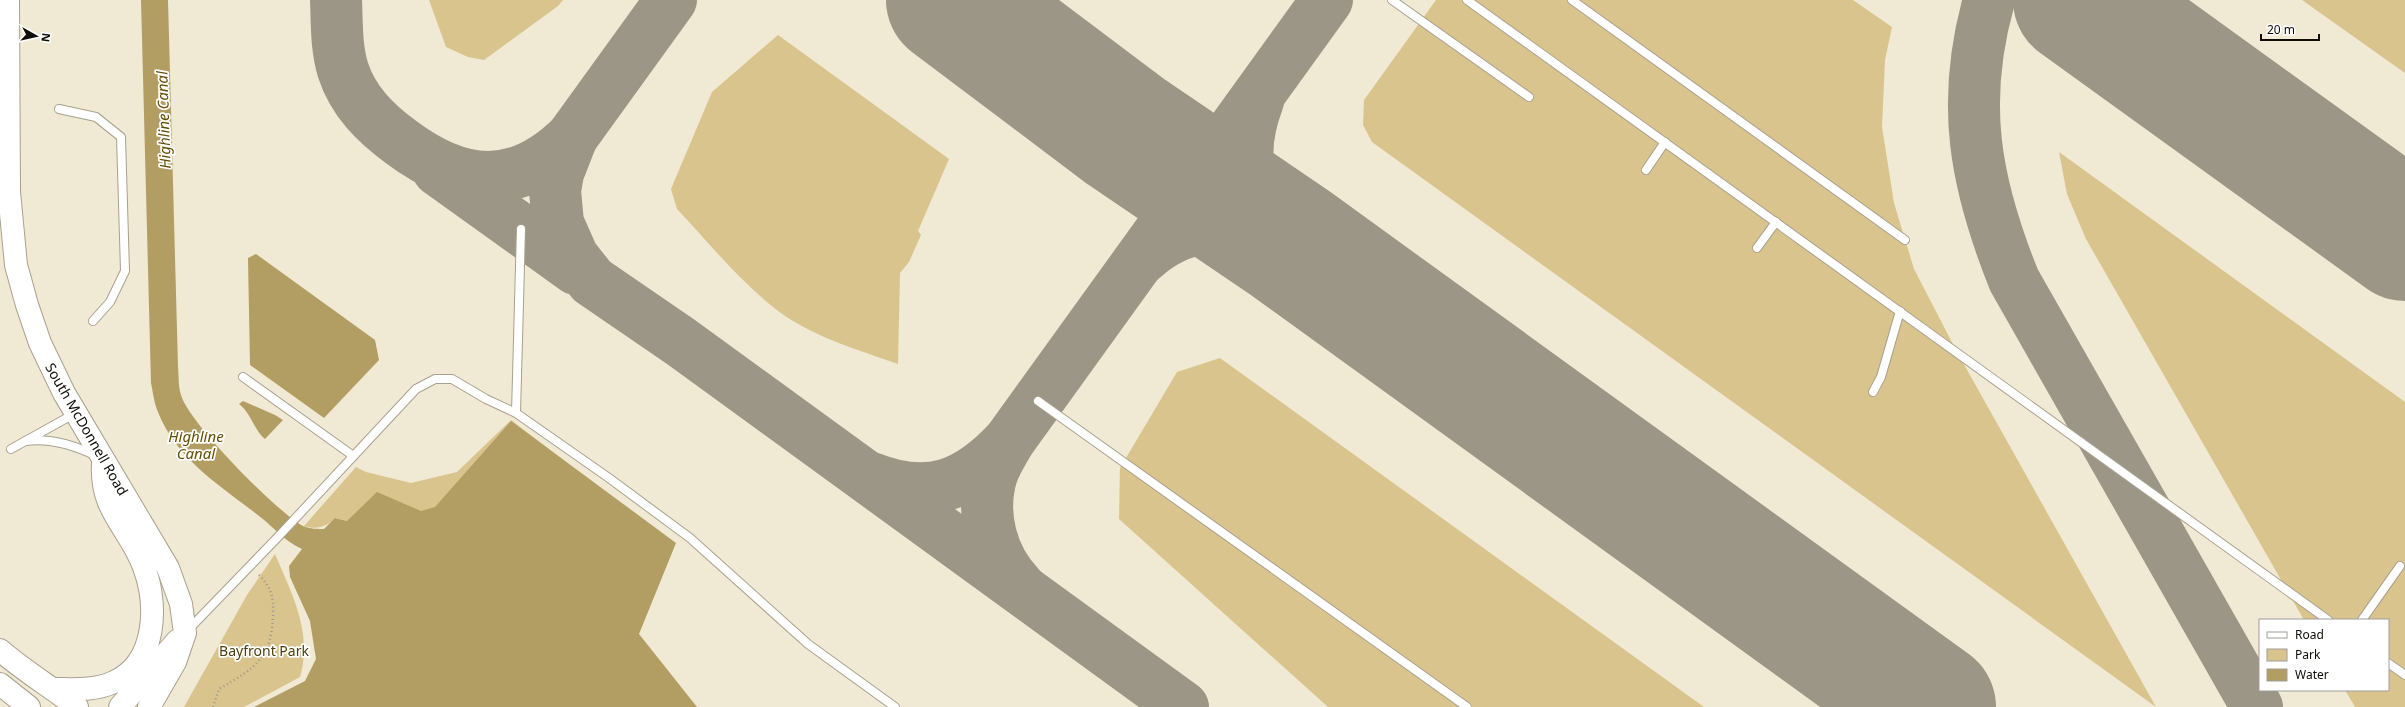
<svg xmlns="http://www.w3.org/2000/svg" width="2405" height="707" viewBox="0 0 2405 707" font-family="'Noto Sans',sans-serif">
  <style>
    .green { fill: #d9c48d }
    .water { fill: #b29d62 }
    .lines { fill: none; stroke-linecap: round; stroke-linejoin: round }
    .taxiway { stroke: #9c9686; stroke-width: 52 }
    .runway { stroke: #9c9686; stroke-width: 130 }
    .lane-casing { stroke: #a9a18e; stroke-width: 10 }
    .secondary-casing { stroke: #a9a18e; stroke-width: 24 }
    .path { stroke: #9d9888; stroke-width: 2.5; stroke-dasharray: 1 3; stroke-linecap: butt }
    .lane { stroke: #fff; stroke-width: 8 }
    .secondary { stroke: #fff; stroke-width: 22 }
    .labels { text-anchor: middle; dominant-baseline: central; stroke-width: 3.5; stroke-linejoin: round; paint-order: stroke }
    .street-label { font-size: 14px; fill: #100d07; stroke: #fff }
    .park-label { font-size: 14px; fill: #4d3e0d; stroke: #fff }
    .water-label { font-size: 15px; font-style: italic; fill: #634d00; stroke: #fff }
  </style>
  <rect width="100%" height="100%" fill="#f0e9d4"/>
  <g class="green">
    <path d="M429,0H563L558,6L484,60L468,57L446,47Z"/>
    <path d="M1436,0H1853L1892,27L1885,60L1882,127L1894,203L1914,269L1957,352L2156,707L1372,142L1363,125L1364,100Z"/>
    <path d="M2302,0H2405V73Z"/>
    <path d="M778,35L949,159L918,231L921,235L909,262L900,273L898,364C856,349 809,336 773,307C738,279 708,242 677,209L671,189L712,92Z"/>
    <path d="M2059,152L2405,402V707H2355L2345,690H2388V620H2304L2086,239L2067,194Z"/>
    <path d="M1220,358L1704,707H1328L1119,519L1120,468L1177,372Z"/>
    <path d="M511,420L562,459L440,520L347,521L336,518C326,527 316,530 304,526L356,467L366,472L411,483L457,472Z"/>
    <path d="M275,554C292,594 313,633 300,677L244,707H184L247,595Z"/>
  </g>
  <g class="water">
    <path d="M141,0H168L178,367C179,376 178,386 181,395C188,422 277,512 303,526C310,529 318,529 324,529L335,518L347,521L377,492L421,511L435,507L511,421L676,543L639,634L697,707H254L305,681L316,659L310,621L290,577L289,566L302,549C284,541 274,527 259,516C221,486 177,460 158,412C154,403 153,392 151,383Z"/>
    <path d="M256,254L375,340L379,360L324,418L250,365L248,258Z"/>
    <path d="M243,401L275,415L283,420L265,439C254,430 251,413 239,404Z"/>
  </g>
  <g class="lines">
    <g class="taxiway">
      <path d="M336,0C337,23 336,47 343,70C353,101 375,123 401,142C461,187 516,192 572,137L671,0"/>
      <path d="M1989,0C1960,103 1975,183 2014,280L2257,707"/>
      <path d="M1258,101C1245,135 1242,173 1262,205C1270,219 1281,230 1290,243"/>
      <path d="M572,137L558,173L555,191L558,223L573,257L592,281L681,342L1183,707"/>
      <path d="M438,170L576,269"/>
      <path d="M1143,258C1189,216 1237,224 1290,243"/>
      <path d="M1009,441C1003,452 996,463 992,474C980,513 991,557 1019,586"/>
      <path d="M871,478C929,501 968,485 1009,441L1327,0"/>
    </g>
    <g class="runway">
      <path d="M951,0L1125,131L1290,243L1931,707"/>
      <path d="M2078,0L2405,236"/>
    </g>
    <defs>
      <g id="lane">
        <path d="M1392,0L1529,97"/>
        <path d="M1467,0L2328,620"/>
        <path d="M1572,0L1905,240"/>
        <path d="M59,109L96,117L121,137L125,271L110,302L93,321"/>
        <path d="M1646,170L1665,142"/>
        <path d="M1757,248L1776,222"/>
        <path d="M243,377L352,455"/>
        <path d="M1873,392L1881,377L1900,311"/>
        <path d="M1038,401L1467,707"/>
        <path d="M516,413L521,229"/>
        <path d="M26,441C51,438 74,445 96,456"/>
        <path d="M11,449L74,414"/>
        <path d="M2362,620L2400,566"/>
        <path d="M188,630L277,538L416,389L435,379H452L486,399L516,413L609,478L690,538L808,644L895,707"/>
        <path d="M2388,663L2405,675"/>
      </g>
      <g id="secondary">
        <path d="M8,0L9,192L16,265L27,305L40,343L64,393L168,568L181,604L185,633L175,662L149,707"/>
        <path d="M0,650C24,671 51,687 77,707"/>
        <path d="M0,684L29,707"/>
        <path d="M54,689C73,689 95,691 114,682C157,663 158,605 144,567C130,528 100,511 103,464"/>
        <path d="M120,707L177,641"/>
      </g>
    </defs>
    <use href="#lane" class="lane-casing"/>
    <use href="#secondary" class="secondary-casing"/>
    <path class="path" d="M213,707L219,689C255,668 272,659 273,614C274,597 271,587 259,575"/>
    <use href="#lane" class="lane"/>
    <use href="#secondary" class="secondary"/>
  </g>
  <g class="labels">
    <g class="street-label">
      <text transform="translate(87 429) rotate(60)">South McDonnell Road</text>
    </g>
    <g class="park-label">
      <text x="264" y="650">Bayfront Park</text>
    </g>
    <g class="water-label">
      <text transform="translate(163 120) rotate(-92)">Highline Canal</text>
      <text x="196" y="436">Highline<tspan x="196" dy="17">Canal</tspan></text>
    </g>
  </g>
  <rect x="2259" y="619" width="130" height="72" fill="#ffffff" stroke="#9f9e9c"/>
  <rect x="2267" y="632" width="20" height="6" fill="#ffffff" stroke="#9f9e9c"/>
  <text x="2295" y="639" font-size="12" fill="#100d07">Road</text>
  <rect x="2267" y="649" width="20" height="12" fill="#d9c48d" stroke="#9f9e9c"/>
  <text x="2295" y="659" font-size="12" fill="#100d07">Park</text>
  <rect x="2267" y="669" width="20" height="12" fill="#b29d62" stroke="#9f9e9c"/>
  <text x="2295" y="679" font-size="12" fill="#100d07">Water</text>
  <g transform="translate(36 36) rotate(98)" stroke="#ffffff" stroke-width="3" paint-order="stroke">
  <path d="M0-3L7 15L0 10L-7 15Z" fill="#100d07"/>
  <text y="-6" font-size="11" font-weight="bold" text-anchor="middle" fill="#100d07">N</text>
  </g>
  <path d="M2261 34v6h58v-6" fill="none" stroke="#100d07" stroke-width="2"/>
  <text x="2267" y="34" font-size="12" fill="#100d07" stroke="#ffffff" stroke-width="3" paint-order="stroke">20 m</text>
</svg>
